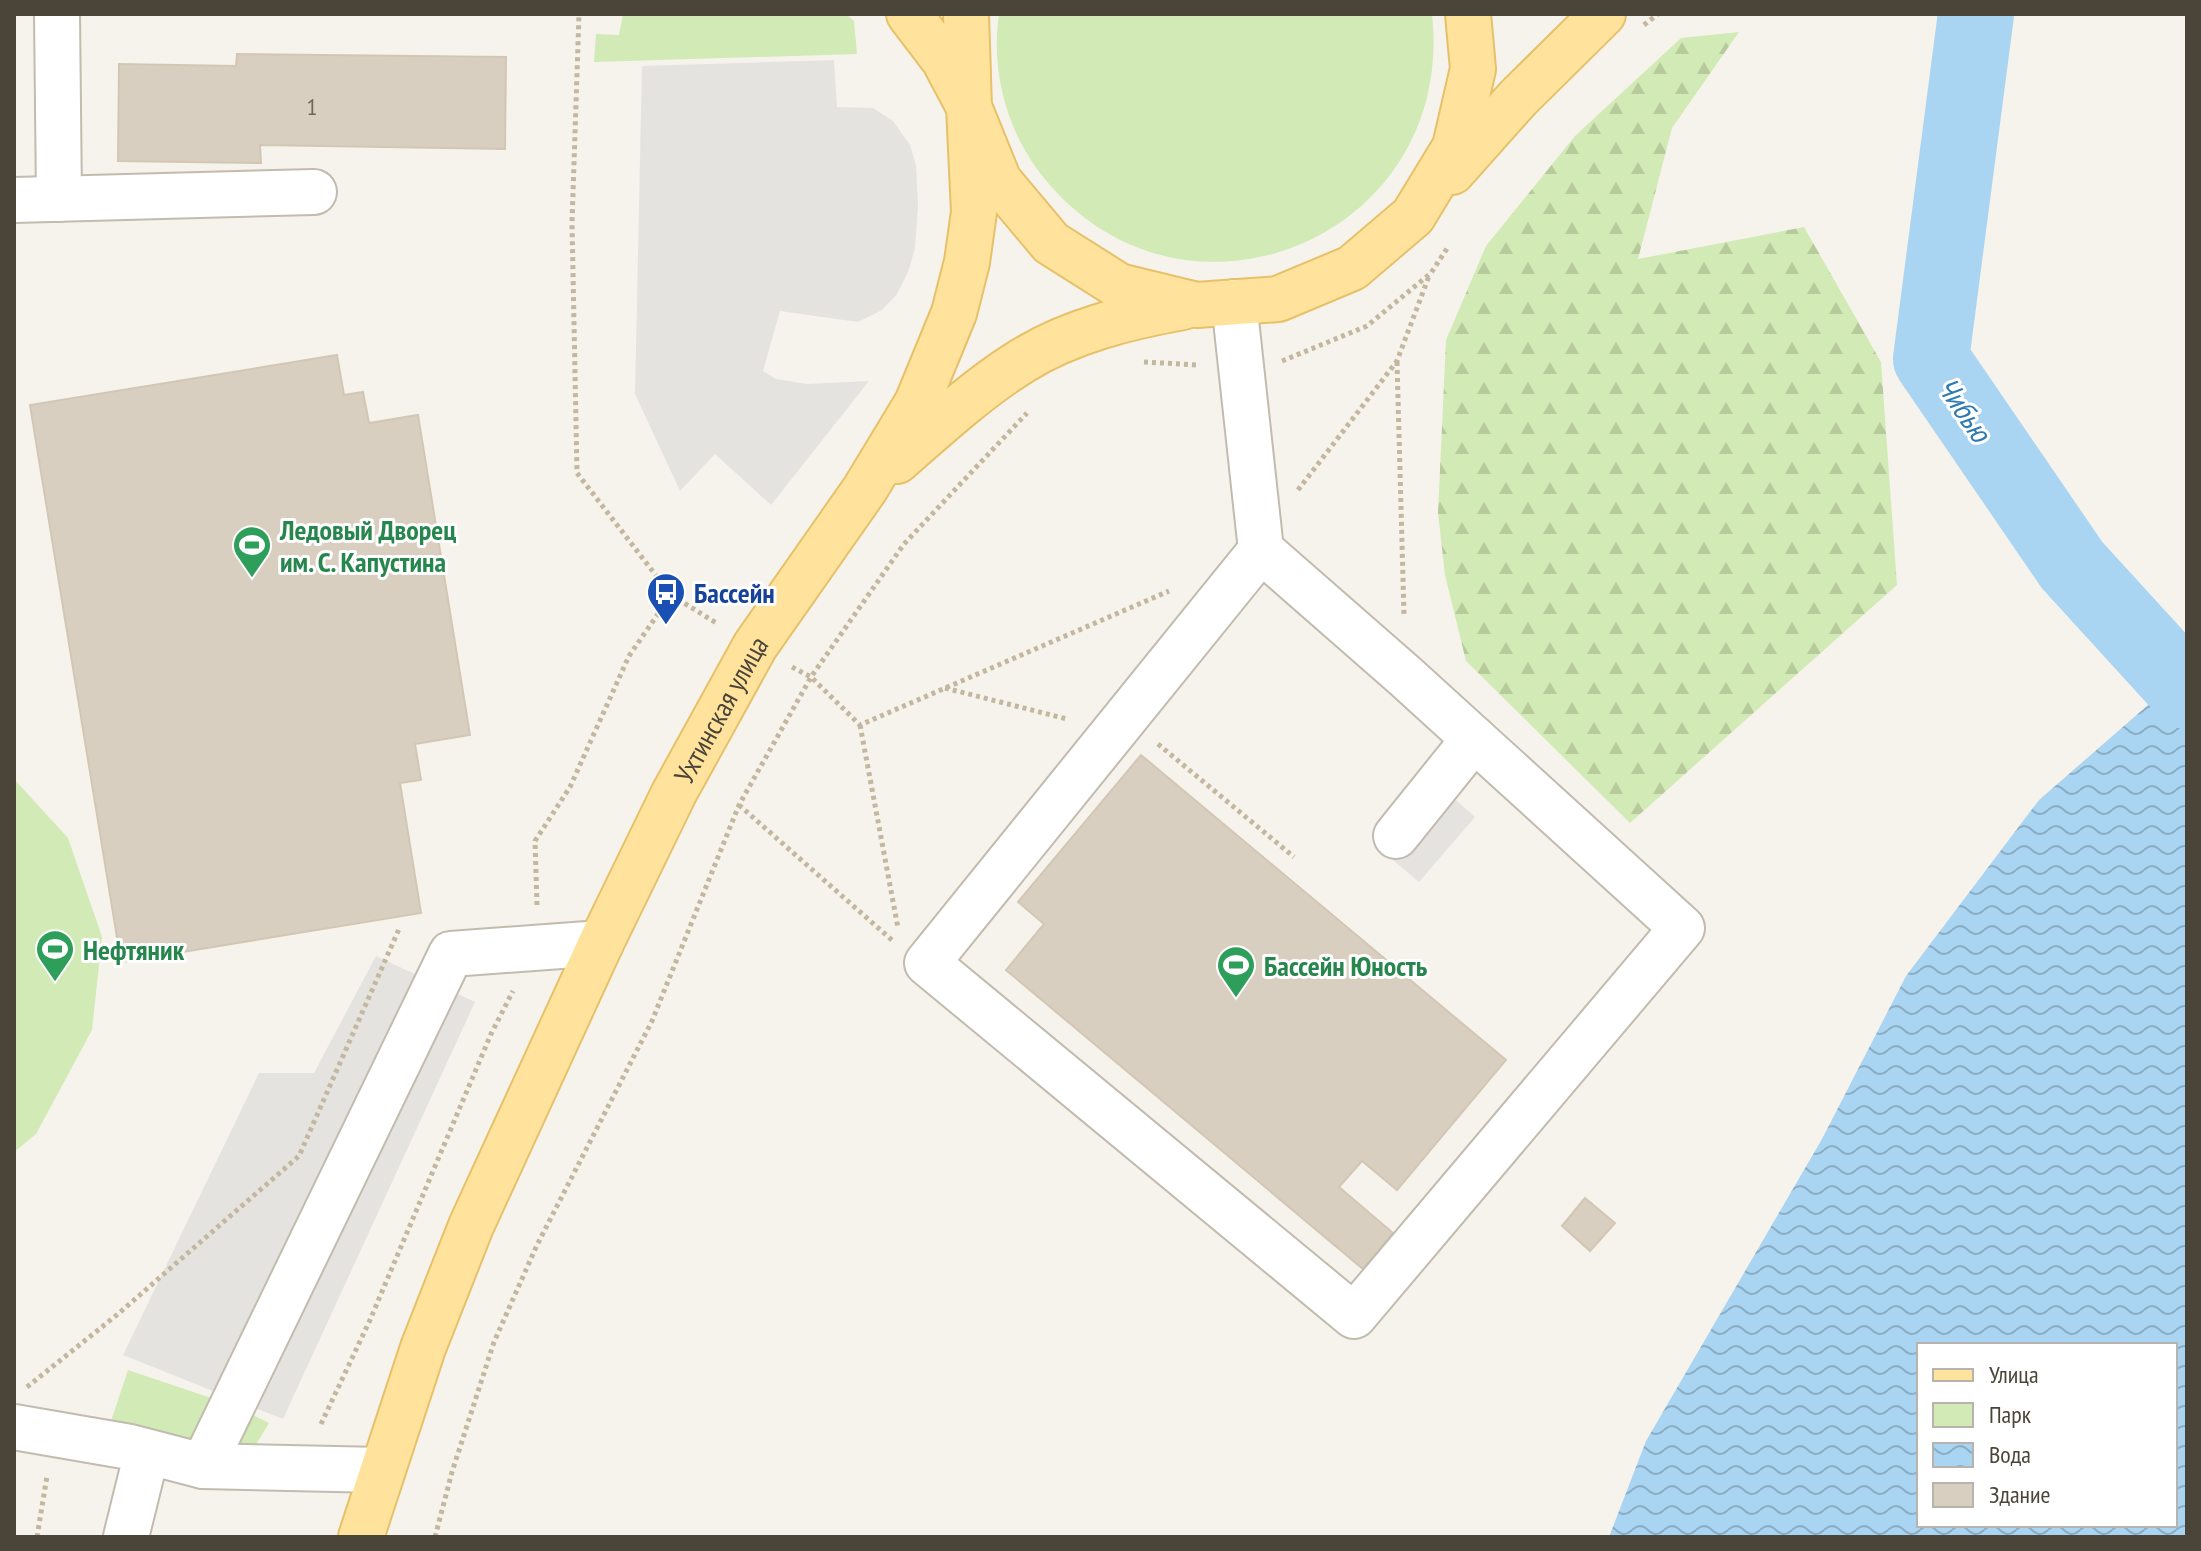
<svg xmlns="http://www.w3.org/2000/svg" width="2201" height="1551" viewBox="0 0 2201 1551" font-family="'PT Sans Narrow',sans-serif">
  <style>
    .green { fill: #d2eab5 }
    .forest { fill: url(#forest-firs) }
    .parking { fill: #e5e3e0 }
    .water { fill: url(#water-waves); fill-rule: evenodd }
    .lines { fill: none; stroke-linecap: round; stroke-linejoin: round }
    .river { stroke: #a9d4f2; stroke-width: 76 }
    .building { fill: #d8cfc1; stroke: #d3c7b4; stroke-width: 2 }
    .minor-casing { stroke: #c2bbae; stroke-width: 48 }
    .major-casing { stroke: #e6c16a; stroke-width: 48 }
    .path { stroke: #c4b79f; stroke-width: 5; stroke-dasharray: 4 4; stroke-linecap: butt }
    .minor { stroke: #fff; stroke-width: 44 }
    .major { stroke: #ffe39c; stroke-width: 44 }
    .labels { text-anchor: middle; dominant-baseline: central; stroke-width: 6; stroke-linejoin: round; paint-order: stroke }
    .number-label { font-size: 24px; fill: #6e675b }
    .leisure-label { font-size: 28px; font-weight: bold; fill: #27864d; stroke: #fff; text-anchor: start }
    .transit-label { font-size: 28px; font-weight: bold; fill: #164399; stroke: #fff; text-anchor: start }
    .street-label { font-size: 28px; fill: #4b4439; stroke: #fff }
    .water-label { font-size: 30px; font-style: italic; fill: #2e7ab2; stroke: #fff }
  </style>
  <defs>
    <pattern id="forest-firs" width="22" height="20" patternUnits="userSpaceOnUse" patternTransform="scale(2)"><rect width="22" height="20" fill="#d2eab5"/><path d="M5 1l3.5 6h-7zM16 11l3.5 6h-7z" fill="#b6ca9c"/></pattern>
    <pattern id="water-waves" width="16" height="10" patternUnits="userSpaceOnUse" patternTransform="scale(2)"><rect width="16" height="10" fill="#a9d4f2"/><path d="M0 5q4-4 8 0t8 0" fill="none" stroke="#8caec5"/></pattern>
  </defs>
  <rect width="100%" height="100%" fill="#f6f3ec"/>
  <g class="green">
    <path d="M623,14H846L854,21L857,54L594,62L596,34L619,35Z"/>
    <path d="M999,14H1432C1457,242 1174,354 1037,169C1005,125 991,68 999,14Z"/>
    <path d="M14,779L68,838L102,937L92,1030L36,1134L14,1152Z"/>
    <path d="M128,1370L211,1398L191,1458L108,1430Z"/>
    <path d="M243,1410L269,1423L251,1453L219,1459Z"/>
  </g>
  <path class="forest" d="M1739,32L1672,128L1638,259L1804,227L1881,362L1897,585L1630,823L1466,661L1445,575L1438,513L1446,340L1486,246L1575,136L1681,38Z"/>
  <g class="parking">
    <path d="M834,60L837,107L873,108L893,121L910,145L916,165L918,206L915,248L908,272L897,294L882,310L858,322L780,311L763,371L776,379L807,384L869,381L771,505L715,454L680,491L635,394L642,66Z"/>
    <path d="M1450,795L1475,817L1419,882L1393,860Z"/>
    <path d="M376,956L475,1002L283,1419L123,1355L259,1073H314Z"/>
  </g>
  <path class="water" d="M2187,671V1537H1609L1646,1441L1822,1139L1906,976L2039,800ZM1919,1345H2175V1525H1919Z"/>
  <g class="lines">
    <path class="river" d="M1976,14L1931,359L2072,565L2187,691"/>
  </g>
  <g class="building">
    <path d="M237,54L506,57L505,149L260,145L261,163L118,161L119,64L236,66Z"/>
    <path d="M337,355L344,395L363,392L369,423L418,415L470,735L415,744L421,780L400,783L421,913L121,962L30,405Z"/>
    <path d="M1141,755L1506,1060L1397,1190L1362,1161L1339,1187L1393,1233L1363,1269L1006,970L1044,924L1018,902Z"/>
    <path d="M1585,1198L1615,1223L1590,1251L1562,1226Z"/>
  </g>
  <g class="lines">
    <defs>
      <g id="minor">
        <path d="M57,14L59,199"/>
        <path d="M14,200L314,192"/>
        <path d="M1234,302L1261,550L1405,676L1682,928L1354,1316L927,963L1261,550"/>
        <path d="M1396,836L1474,739"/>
        <path d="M14,1427L130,1447L203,1466L382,1470"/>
        <path d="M203,1466L451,954L601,943"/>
        <path d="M126,1537L147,1452"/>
      </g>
      <g id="major">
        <path d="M966,14L969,107L999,181L1051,243L1119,286L1197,305L1278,299L1352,268L1413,216L1455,147L1473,69L1468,14"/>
        <path d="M1452,172L1518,98L1603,14"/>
        <path d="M897,461C937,426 977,389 1022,361C1070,331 1128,317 1183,307"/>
        <path id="s1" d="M361,1537L423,1348L471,1226L601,943L674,793L755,646L865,489L917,403L954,313L967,262L974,212L969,107L944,60L909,14"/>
      </g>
    </defs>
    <use href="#minor" class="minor-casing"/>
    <use href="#major" class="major-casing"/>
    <g class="path">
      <path d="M1644,25L1658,14"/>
      <path d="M1282,361L1367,326L1431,273L1448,247"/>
      <path d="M1144,362L1198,365"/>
      <path d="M1397,362L1404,615"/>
      <path d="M1298,490L1397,361L1429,276"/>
      <path d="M671,595L718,624"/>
      <path d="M792,667L811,677L860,725L1169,591"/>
      <path d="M945,688L1067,719"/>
      <path d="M860,725L898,928"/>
      <path d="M1158,744L1294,857"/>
      <path d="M739,805L893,941"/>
      <path d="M537,905L535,841L570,787L629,656L671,595L577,473L572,223L579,14"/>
      <path d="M27,1387L118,1314L299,1156L399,929"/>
      <path d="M321,1424L370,1320L491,1034L513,991"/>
      <path d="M37,1537L47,1476"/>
      <path d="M435,1537L452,1472L494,1342L537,1245L652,1021L739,805L811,677L904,544L1027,413"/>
    </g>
    <use href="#minor" class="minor"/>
    <use href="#major" class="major"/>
  </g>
  <defs>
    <symbol id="stadium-pin" viewBox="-11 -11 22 30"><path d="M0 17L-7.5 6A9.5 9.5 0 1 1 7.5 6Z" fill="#2e9e5b" stroke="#fff"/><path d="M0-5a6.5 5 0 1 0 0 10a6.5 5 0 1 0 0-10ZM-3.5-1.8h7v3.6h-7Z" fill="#fff"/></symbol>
    <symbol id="bus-pin" viewBox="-11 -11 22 30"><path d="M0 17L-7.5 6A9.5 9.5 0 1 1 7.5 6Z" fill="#1a4fb4" stroke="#fff"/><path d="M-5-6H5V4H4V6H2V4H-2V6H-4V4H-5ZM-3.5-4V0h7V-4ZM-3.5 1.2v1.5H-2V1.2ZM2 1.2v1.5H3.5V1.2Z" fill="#fff"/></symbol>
  </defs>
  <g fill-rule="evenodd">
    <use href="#stadium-pin" x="230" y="523" width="44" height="60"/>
    <use href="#bus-pin" x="644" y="570" width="44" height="60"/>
    <use href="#stadium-pin" x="33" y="927" width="44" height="60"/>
    <use href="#stadium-pin" x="1214" y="943" width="44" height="60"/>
  </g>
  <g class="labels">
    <g class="number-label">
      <text x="312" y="106">1</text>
    </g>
    <g class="leisure-label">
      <text x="280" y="529">Ледовый Дворец<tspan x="280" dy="32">им. С. Капустина</tspan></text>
      <text x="83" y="949">Нефтяник</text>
      <text x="1264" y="965">Бассейн Юность</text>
    </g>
    <g class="transit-label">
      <text x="694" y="592">Бассейн</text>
    </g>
    <g class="street-label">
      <text stroke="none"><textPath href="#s1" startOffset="904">Ухтинская улица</textPath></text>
    </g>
    <g class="water-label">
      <text transform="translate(1965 409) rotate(56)">Чибью</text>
    </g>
  </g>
  <rect width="2201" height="1551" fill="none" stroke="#4b4439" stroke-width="32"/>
  <rect x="1917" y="1343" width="260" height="184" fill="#ffffff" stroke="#b7b4b0" stroke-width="2"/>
  <rect x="1933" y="1369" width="40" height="12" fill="#ffe39c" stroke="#b7b4b0" stroke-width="2"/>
  <text x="1989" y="1383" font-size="24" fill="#4b4439">Улица</text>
  <rect x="1933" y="1403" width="40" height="24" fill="#d2eab5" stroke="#b7b4b0" stroke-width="2"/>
  <text x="1989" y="1423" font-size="24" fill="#4b4439">Парк</text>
  <rect x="1933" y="1443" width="40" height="24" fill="url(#water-waves)" stroke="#b7b4b0" stroke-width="2"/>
  <text x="1989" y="1463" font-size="24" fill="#4b4439">Вода</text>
  <rect x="1933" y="1483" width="40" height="24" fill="#d8cfc1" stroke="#b7b4b0" stroke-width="2"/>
  <text x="1989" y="1503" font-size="24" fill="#4b4439">Здание</text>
</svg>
